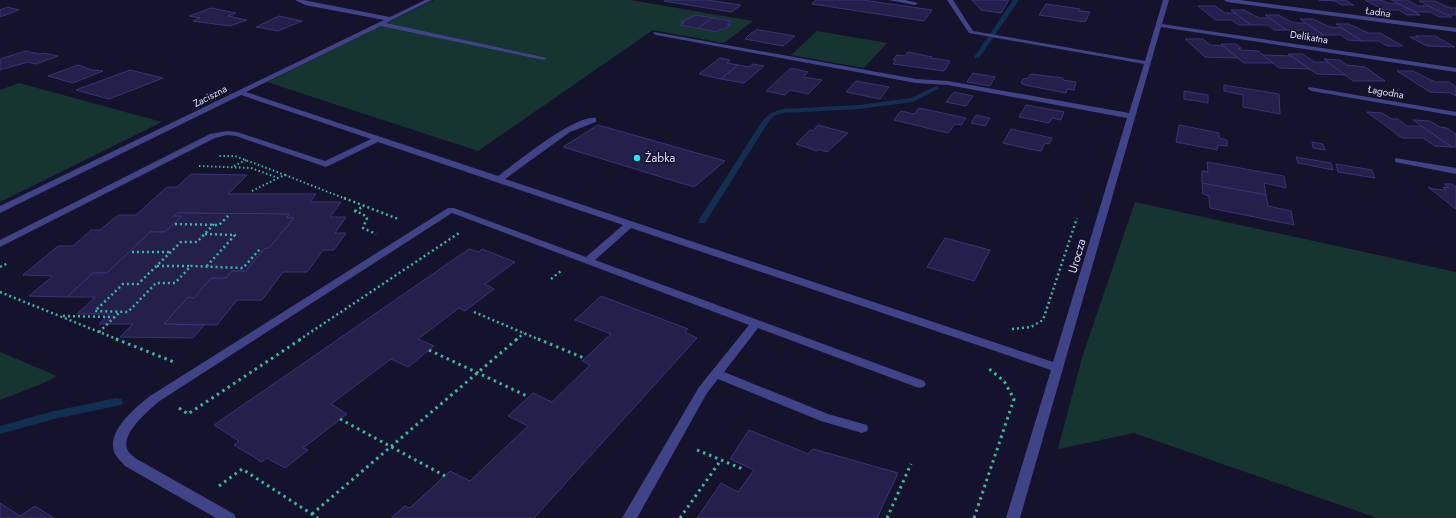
<svg xmlns="http://www.w3.org/2000/svg" width="1456" height="518" viewBox="0 0 1456 518" font-family="Jost,sans-serif">
  <style>
    .green { fill: #163531 }
    .lines { fill: none; stroke-linecap: round; stroke-linejoin: round }
    .stream { fill: #122e50; fill-rule: evenodd }
    .building { fill: #251f4b; stroke: #3b3376 }
    .path-far2 { stroke: #37b9a7; stroke-width: 2; stroke-dasharray: 1.5 2.5; stroke-linecap: butt }
    .path-far1 { stroke: #37b9a7; stroke-width: 2.5; stroke-dasharray: 2 3; stroke-linecap: butt }
    .path { stroke: #37b9a7; stroke-width: 3; stroke-dasharray: 2.5 4; stroke-linecap: butt }
    .minor { fill: #404388; fill-rule: evenodd }
    .poi-dot { fill: #13eff4; stroke: #15132b; stroke-width: 1.5 }
    .labels { text-anchor: middle; dominant-baseline: central; stroke-width: 3; stroke-linejoin: round; paint-order: stroke }
    .far-street-label { font-size: 10px; fill: #dfdefe; stroke: #15132b }
    .poi-label { font-size: 12px; fill: #dfdefe; stroke: #15132b; text-anchor: start }
    .street-label { font-size: 12px; fill: #dfdefe; stroke: #15132b }
  </style>
  <rect width="100%" height="100%" fill="#15132b"/>
  <g class="green">
    <path d="M434,0H630L753,21L724,43L653,30L478,151L267,82Z"/>
    <path d="M817,31L887,43L864,68L791,55Z"/>
    <path d="M19,83L162,122L0,202V90Z"/>
    <path d="M1135,202L1456,272V518H1377L1134,433L1058,449L1082,358Z"/>
    <path d="M0,352L57,376L44,383L0,400Z"/>
  </g>
  <g class="lines">
    <g class="stream">
      <path d="M1013,0H1019L979,58H975L974,57Z"/>
      <path d="M936,86L939,88L938,89L913,102L859,109L783,113L775,115L769,121L705,223H699L698,221L763,120L771,113L782,109L859,105L911,98Z"/>
      <path d="M117,398L121,399L123,402L121,405L54,419L0,434V426L54,411Z"/>
    </g>
  </g>
  <g class="building">
    <path d="M666,0H707L741,5L731,12L664,1Z"/>
    <path d="M816,0H863L932,10L924,21L812,4Z"/>
    <path d="M972,0H1009L1001,13L981,10Z"/>
    <path d="M1319,0H1345L1354,5H1342L1335,1Z"/>
    <path d="M1365,0H1381L1388,3L1399,4L1420,15H1407L1399,10H1384Z"/>
    <path d="M1391,0H1407L1418,6H1429L1452,17H1439L1430,12H1416Z"/>
    <path d="M1419,1H1435L1450,8H1456V15H1447Z"/>
    <path d="M1046,4L1080,9L1079,11L1090,12L1085,22L1039,15Z"/>
    <path d="M1198,6H1215L1225,13H1235L1251,25H1238L1232,20H1216Z"/>
    <path d="M7,7L19,10L0,17V10Z"/>
    <path d="M211,8L236,13L228,16L247,20L230,26L193,21L200,18L189,16Z"/>
    <path d="M1231,10H1244L1259,18H1270L1287,30H1274L1268,25H1251Z"/>
    <path d="M696,15L713,18L698,28L680,25L685,22H681Z"/>
    <path d="M1265,15H1278L1294,23H1305L1324,35H1310L1304,30H1287Z"/>
    <path d="M279,16L302,21L278,31L256,27Z"/>
    <path d="M713,18L731,21L727,24L731,25L725,29H721L717,32L698,28Z"/>
    <path d="M1300,19H1313L1330,27L1341,28L1362,41L1348,40L1341,35H1324Z"/>
    <path d="M1336,24H1349L1368,33H1380L1403,46H1387L1379,41H1362Z"/>
    <path d="M758,29L759,30L795,36L783,46L745,39L752,32H754Z"/>
    <path d="M1416,36H1435L1455,47L1427,46L1410,37H1418Z"/>
    <path d="M1185,39H1203L1210,45L1224,46L1238,58L1205,57Z"/>
    <path d="M1221,44H1236L1241,48L1238,49L1240,50L1258,51L1273,63H1244Z"/>
    <path d="M26,51L39,54L44,53L58,56L36,64L28,62L0,70V59Z"/>
    <path d="M908,52L932,57L931,58L950,61L944,71L893,64L896,60H893L897,55L905,56Z"/>
    <path d="M1288,54H1303L1314,62H1328L1346,75L1317,74Z"/>
    <path d="M1263,55L1291,56L1310,69L1279,68Z"/>
    <path d="M720,58L730,60L727,63L738,65L721,79L699,74Z"/>
    <path d="M1324,59L1340,60L1347,65L1365,67L1385,81H1353Z"/>
    <path d="M753,64L764,66L744,83L721,79L738,65L749,67Z"/>
    <path d="M78,65L92,70L103,71L73,83L48,76Z"/>
    <path d="M791,68L808,72L803,77L822,80L808,94L790,90L785,95L766,91Z"/>
    <path d="M130,70L163,78L109,99L76,90Z"/>
    <path d="M1397,71H1413L1435,82H1449L1456,87V96L1451,93L1430,92Z"/>
    <path d="M973,73L995,77L990,86L967,82Z"/>
    <path d="M1031,74L1063,78V80L1076,82L1074,90L1067,89L1066,93L1025,85L1021,83L1023,79L1028,78Z"/>
    <path d="M856,81L889,87L880,99L846,92Z"/>
    <path d="M1224,85L1279,94L1280,114L1243,107V95L1224,91Z"/>
    <path d="M1184,91L1208,95V103L1184,99Z"/>
    <path d="M954,92L973,96L966,106L946,102Z"/>
    <path d="M1026,105L1064,112L1061,120L1052,118L1049,123L1019,117Z"/>
    <path d="M919,108L966,118L961,125L955,124L948,133L894,120L901,111L914,114Z"/>
    <path d="M1367,112L1382,113L1392,119H1398L1407,126H1421L1452,147L1435,146L1423,138H1402Z"/>
    <path d="M976,115L990,118L985,126L971,123Z"/>
    <path d="M1413,120L1430,121L1440,127L1447,128L1456,134V147H1452Z"/>
    <path d="M598,125L725,161L694,187L563,147Z"/>
    <path d="M818,125L848,133L827,152L818,149L817,151L796,144L810,130L813,131Z"/>
    <path d="M1179,125L1219,133V138L1227,140V146L1218,145L1217,150L1176,142Z"/>
    <path d="M1011,129L1052,138L1049,144L1045,143L1041,151L1029,149L1003,143Z"/>
    <path d="M1312,142L1323,144L1325,150L1313,148Z"/>
    <path d="M1296,157L1331,163L1333,170L1298,163Z"/>
    <path d="M1207,162L1284,176L1286,188L1264,183L1266,195L1202,183V171L1208,172Z"/>
    <path d="M1336,164L1372,170L1375,178L1338,172Z"/>
    <path d="M191,174L247,175L228,194H316L310,202H341L330,217H346L335,233H346L334,250H323L307,272H283L262,300H237L217,325L164,324L188,297L194,298L211,278H226L232,271H246L265,248H269L294,218H286L290,214L177,213L174,216H182L165,232H150L107,273H93L67,297L29,296L53,276L23,275L58,246H73L91,230H100L118,215H136L167,187H177Z"/>
    <path d="M1202,183L1266,195L1268,206L1291,211L1294,225L1210,208L1209,196L1203,194Z"/>
    <path d="M1444,184H1452L1456,187V209L1428,187L1433,189L1446,190L1443,187L1449,188Z"/>
    <path d="M177,213L290,214L286,218H294L269,248H265L246,271H232L226,278H211L194,298L188,297L164,324L204,325L193,338L120,337L133,324H99L109,314H77L95,297H67L93,273H107L150,232H165L182,216H174Z"/>
    <path d="M945,238L990,250L974,281L927,267Z"/>
    <path d="M469,249L479,252L482,249L515,262L485,284L494,289L465,311L459,308L418,339L434,346L408,367L391,359L331,404L347,414L303,448L308,450L285,468L267,458L262,462L234,445L239,441L214,425Z"/>
    <path d="M601,296L688,329L685,332L697,338L534,518H391L405,506L410,508L450,471L470,481L528,426L508,416L533,393L552,402L590,365L582,361L611,334L575,320Z"/>
    <path d="M749,430L808,454L813,449L898,473L877,518H697L721,483L738,492L754,470L730,459Z"/>
    <path d="M0,503L20,516L35,506L54,518H0Z"/>
  </g>
  <g class="lines">
    <g class="path-far2">
      <path d="M199,166L251,168L278,178L285,175L235,156H218"/>
      <path d="M234,166L246,160"/>
      <path d="M285,175L346,199"/>
      <path d="M252,191L278,178"/>
    </g>
    <g class="path-far1">
      <path d="M344,198L398,219"/>
      <path d="M354,211L363,214L367,218L363,228L376,234"/>
      <path d="M355,211L364,206"/>
      <path d="M175,224L219,225L229,215"/>
      <path d="M214,224L197,242H181L138,284H123L95,311L128,312L156,283H175L191,266L243,268L260,249"/>
      <path d="M205,234L235,235L206,267"/>
      <path d="M132,252H171"/>
      <path d="M157,266H190"/>
      <path d="M0,267L8,263"/>
      <path d="M551,279L561,271"/>
      <path d="M0,292L119,340"/>
      <path d="M474,312L540,340"/>
      <path d="M63,316L114,317"/>
      <path d="M1012,329L1031,327L1043,320L1077,218"/>
      <path d="M99,332L120,312"/>
      <path d="M299,340L459,233"/>
      <path d="M516,340L524,333"/>
    </g>
    <g class="path">
      <path d="M116,339L174,362"/>
      <path d="M538,339L584,358"/>
      <path d="M429,350L529,397"/>
      <path d="M179,408L188,414L301,339"/>
      <path d="M340,419L445,476"/>
      <path d="M697,450L745,470"/>
      <path d="M219,486L242,469L318,518"/>
      <path d="M312,514L517,339"/>
      <path d="M680,518L721,460"/>
      <path d="M887,518L911,464"/>
      <path d="M974,518L1014,399L1004,381L988,368L989,366"/>
    </g>
    <g class="minor">
      <path d="M295,0H303L390,17L425,0H432L386,23L547,58L544,60L381,26L246,92L498,176C516,163 575,114 596,118V122L570,132L505,179L1053,362L1127,118L948,85L916,83L656,35L653,33L654,32L916,79L948,81L1129,113L1144,64L969,33L947,0H953L973,31L1145,61L1163,0H1169L1162,24L1456,68V72L1161,27L1020,518H1006L1051,370L631,228L595,260L924,381L926,384L924,387L920,388L916,387L758,328L724,372L828,414L867,425L868,428L867,431L862,433L821,421L718,379L707,393L637,518H622L699,387L749,325L452,213L158,402C148,412 119,434 128,451C130,454 133,456 135,458L234,514L236,518H216L125,466C122,462 117,458 115,454C105,432 135,408 150,396L448,208H454L586,257L623,225L378,142L326,167L236,136L227,135L215,138L0,247V240L210,134L227,131L237,132L325,161L371,139L241,95L0,213V206L384,20L305,5Z"/>
      <path d="M889,0H905L918,3L915,5Z"/>
      <path d="M1224,0H1240L1456,28V32L1227,2Z"/>
      <path d="M1309,87L1456,112V116L1312,91L1308,89Z"/>
      <path d="M1395,158L1456,168V174L1395,162Z"/>
    </g>
  </g>
  <circle class="poi-dot" cx="637" cy="158" r="4"/>
  <g class="labels">
    <g class="far-street-label">
      <text transform="translate(1378 12) rotate(7)">Ładna</text>
      <text transform="translate(1309 37) rotate(9)">Delikatna</text>
      <text transform="translate(1386 92) rotate(10)">Łagodna</text>
      <text transform="translate(210 96) rotate(-27)">Zaciszna</text>
    </g>
    <g class="poi-label">
      <text x="645" y="158">Żabka</text>
    </g>
    <g class="street-label">
      <text transform="translate(1077 256) rotate(-74)">Urocza</text>
    </g>
  </g>
</svg>
